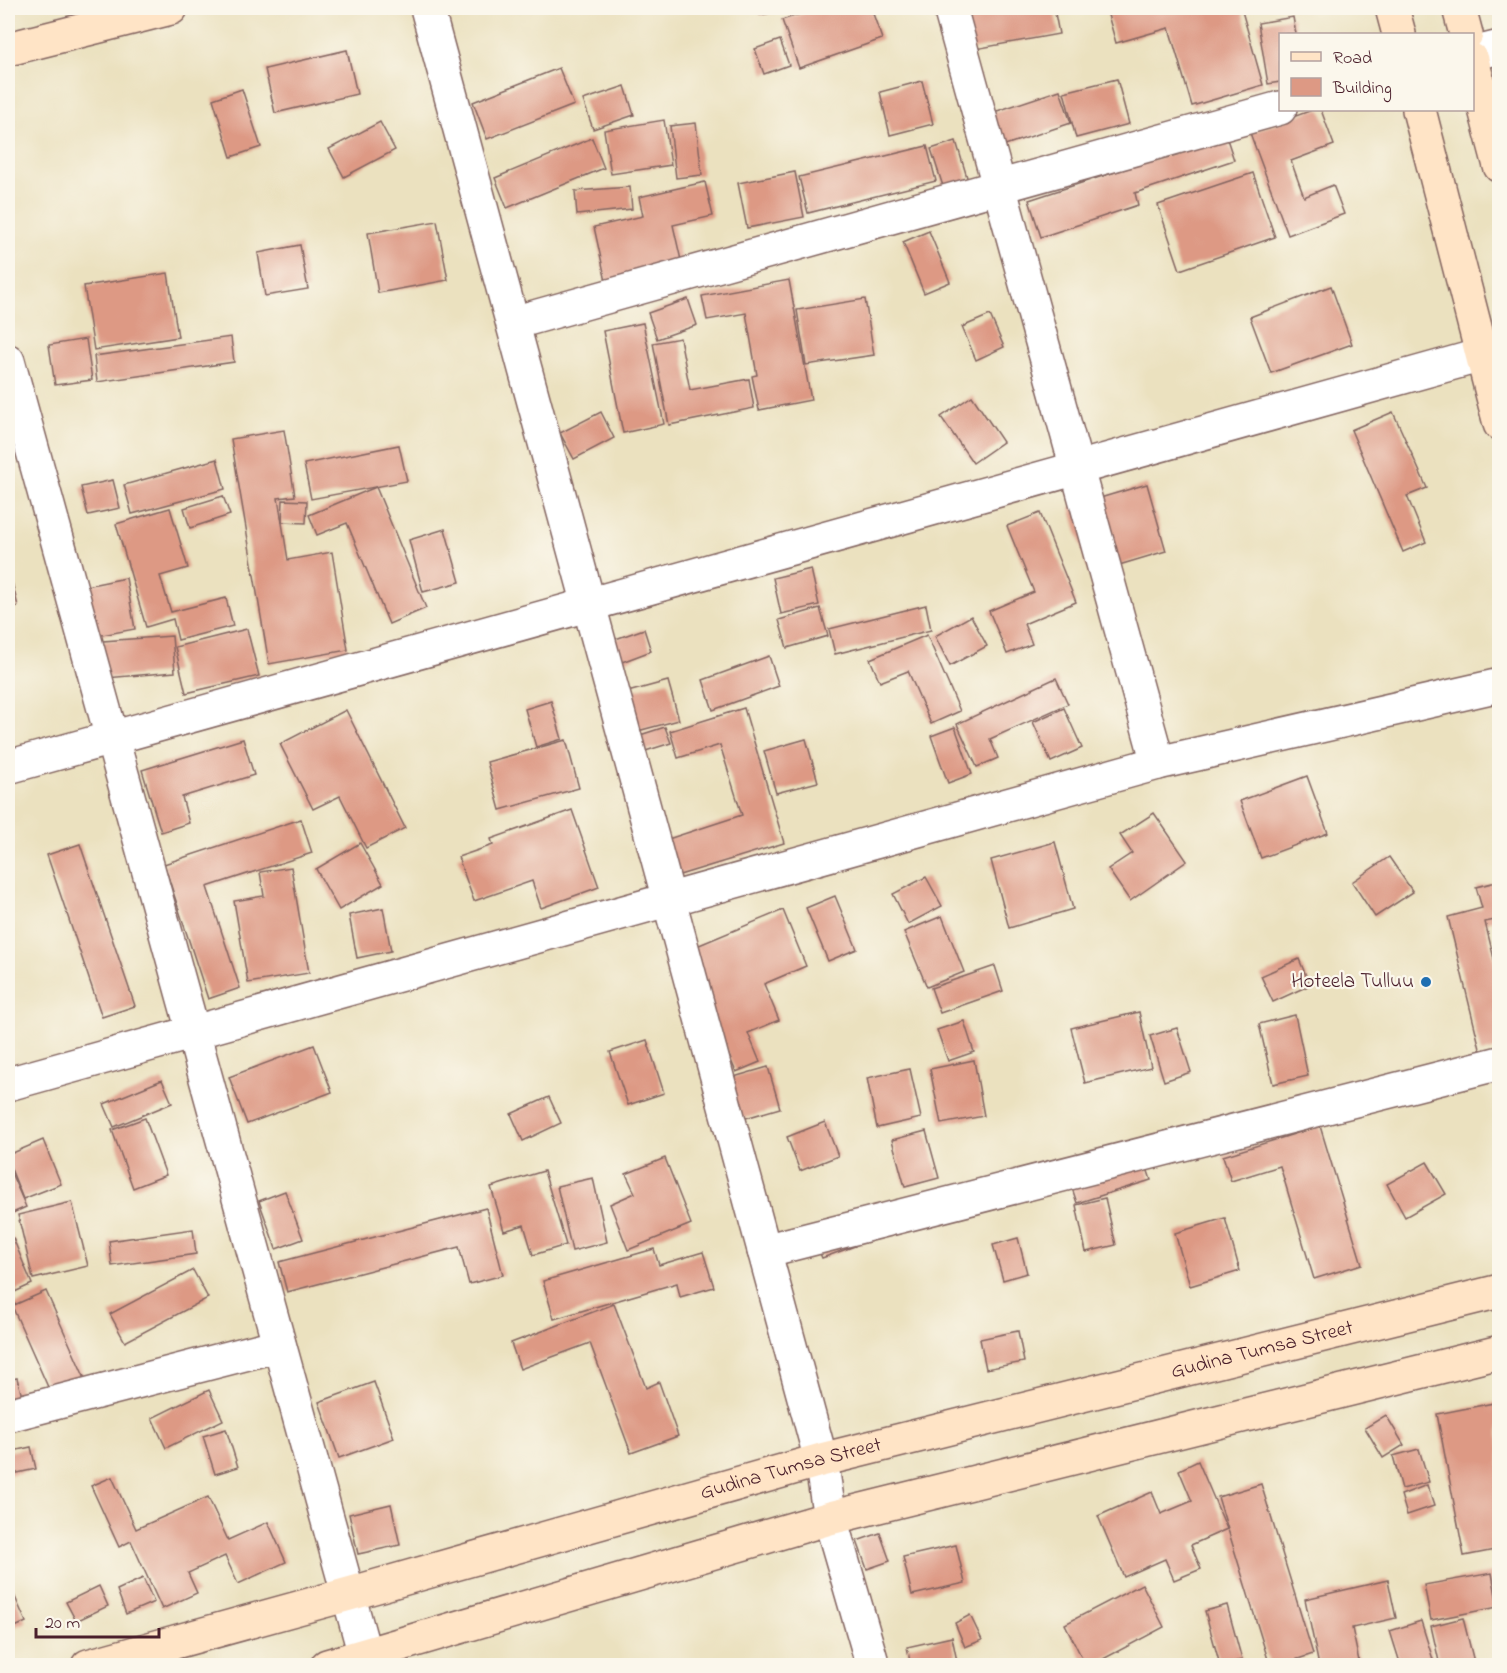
<svg xmlns="http://www.w3.org/2000/svg" width="1507" height="1673" viewBox="0 0 1507 1673" font-family="'Indie Flower',sans-serif">
  <style>
    .building { fill: #dd9984 }
    .lines { fill: none; stroke-linecap: round; stroke-linejoin: round }
    .street-casing { stroke: #82635f; stroke-width: 36 }
    .secondary-casing { stroke: #82635f; stroke-width: 36 }
    .street { stroke: #fff; stroke-width: 33 }
    .secondary { stroke: #ffe4c6; stroke-width: 33 }
    .poi-dot { fill: #1f6fb2; stroke: #fbf7ec; stroke-width: 2 }
    .labels { text-anchor: middle; dominant-baseline: central; stroke-width: 4.5; stroke-linejoin: round; paint-order: stroke }
    .poi-label { font-size: 21px; fill: #4a1f2b; stroke: #fbf7ec; text-anchor: end }
    .street-label { font-size: 21px; fill: #4a1f2b; stroke: #fbf7ec }
  </style>
  <rect width="100%" height="100%" fill="#fbf7ec"/>
  <filter id="ink" filterUnits="userSpaceOnUse"><feTurbulence type="fractalNoise" baseFrequency=".0167" numOctaves="2"/><feDisplacementMap in="SourceGraphic" scale="12" xChannelSelector="R" yChannelSelector="G"/><feConvolveMatrix kernelMatrix="1 2 1 2 8 2 1 2 1" color-interpolation-filters="sRGB"/></filter>
  <filter id="wash" filterUnits="userSpaceOnUse"><feTurbulence type="fractalNoise" baseFrequency=".008" numOctaves="4" result="noise"/><feDisplacementMap in="SourceGraphic" scale="24" xChannelSelector="R" yChannelSelector="G"/><feGaussianBlur stdDeviation="1.35" result="paint"/><feColorMatrix in="noise" values="0 0 0 0 0 0 0 0 0 0 0 0 0 0 0 0 0 1.4 0 .05"/><feComposite in="paint" operator="in"/></filter>
  <g filter="url(#wash)">
    <rect width="100%" height="100%" fill="#ebe1bf"/>
    <g id="blocks">
      <g class="building">
        <path d="M759,8H788V10L760,15Z"/>
        <path d="M819,8H871L882,39L799,68L782,20Z"/>
        <path d="M963,8H1054L1059,34L970,50Z"/>
        <path d="M1106,8H1252L1242,11L1263,85L1192,106L1169,28L1116,43Z"/>
        <path d="M1293,17L1296,34H1280V82L1268,84L1258,23Z"/>
        <path d="M780,40L789,65L764,74L755,49Z"/>
        <path d="M347,50L357,94L275,113L265,69Z"/>
        <path d="M559,68L574,105L487,139L473,102Z"/>
        <path d="M1117,79L1129,124L1076,138L1064,92Z"/>
        <path d="M922,81L933,124L890,135L880,92Z"/>
        <path d="M625,86L634,115L593,129L583,100Z"/>
        <path d="M242,89L261,147L231,157L213,99Z"/>
        <path d="M1060,90L1071,123L1002,146L991,113Z"/>
        <path d="M1312,110H1321L1334,145L1291,161L1304,197L1333,185L1344,214L1288,235L1250,133Z"/>
        <path d="M664,120L671,165L611,174L604,130Z"/>
        <path d="M380,122L395,150L344,177L329,149Z"/>
        <path d="M696,123L702,175L676,178L670,126Z"/>
        <path d="M1226,136L1234,160L1135,193L1138,205L1041,237L1029,200Z"/>
        <path d="M592,138L604,168L507,208L495,178Z"/>
        <path d="M956,141L973,197L949,205L931,149Z"/>
        <path d="M927,146L936,181L808,213L799,177Z"/>
        <path d="M795,172L804,217L747,228L738,183Z"/>
        <path d="M1253,173L1275,237L1180,270L1158,205Z"/>
        <path d="M705,182L713,216L673,225L683,269L607,286L594,227L643,216L639,197Z"/>
        <path d="M630,187L632,209L577,215L575,191Z"/>
        <path d="M437,221L448,280L378,293L368,233Z"/>
        <path d="M929,231L950,282L924,293L903,242Z"/>
        <path d="M300,245L308,289L265,296L258,253Z"/>
        <path d="M168,273L178,337L94,350L84,286Z"/>
        <path d="M789,280L811,400L759,410L752,376L757,375L746,313L707,320L702,296Z"/>
        <path d="M1331,286L1352,344L1271,373L1250,317Z"/>
        <path d="M688,299L697,325L657,339L648,313Z"/>
        <path d="M865,299L874,355L806,365L797,310Z"/>
        <path d="M990,315L1004,347L976,360L962,327Z"/>
        <path d="M643,323L664,424L623,433L603,331Z"/>
        <path d="M231,337L234,362L97,382L94,356Z"/>
        <path d="M680,338L690,390L749,379L754,408L669,425L653,343Z"/>
        <path d="M86,339L92,380L55,385L49,345Z"/>
        <path d="M972,396L1003,442L973,463L941,417Z"/>
        <path d="M601,412L614,438L574,459L560,433Z"/>
        <path d="M1393,412L1427,488L1407,496L1426,542L1403,552L1351,430Z"/>
        <path d="M284,430L295,496L278,498L288,560L332,552L348,650L269,664L231,439Z"/>
        <path d="M399,445L407,481L311,499L304,464Z"/>
        <path d="M217,459L225,489L132,514L124,485Z"/>
        <path d="M113,480L120,508L88,515L81,487Z"/>
        <path d="M1147,484L1166,551L1089,574L1070,507Z"/>
        <path d="M376,487L426,608L389,624L347,523L317,535L309,515Z"/>
        <path d="M223,496L230,515L190,528L184,508Z"/>
        <path d="M283,500L307,501L306,523L282,522Z"/>
        <path d="M170,508L188,568L160,576L171,612L226,598L233,626L178,640L173,619L146,627L116,524Z"/>
        <path d="M1040,513L1076,602L1024,624L1032,644L1007,654L989,611L1034,592L1007,526Z"/>
        <path d="M445,529L460,582L423,592L409,540Z"/>
        <path d="M811,569L819,605L781,614L773,578Z"/>
        <path d="M11,578L18,606L8,609V579Z"/>
        <path d="M126,578L135,629L91,637L81,587Z"/>
        <path d="M926,605L931,630L835,654L829,629Z"/>
        <path d="M820,608L828,636L787,648L779,620Z"/>
        <path d="M971,616L987,646L950,666L935,636Z"/>
        <path d="M247,629L259,676L186,693L175,647Z"/>
        <path d="M644,629L651,651L614,665L607,642Z"/>
        <path d="M927,635L960,711L931,724L908,671L880,682L870,659Z"/>
        <path d="M172,636L175,672L106,678L103,641Z"/>
        <path d="M769,656L779,686L713,710L703,680Z"/>
        <path d="M1056,678L1068,704L990,739L998,758L977,767L957,724Z"/>
        <path d="M668,681L679,720L634,732L624,693Z"/>
        <path d="M551,701L562,739L536,747L525,709Z"/>
        <path d="M744,708L784,843L673,877L662,841L742,815L720,745L678,758L670,731Z"/>
        <path d="M1064,708L1082,748L1051,762L1033,722Z"/>
        <path d="M346,710L405,828L366,848L340,796L313,809L280,744Z"/>
        <path d="M665,727L671,743L639,753L634,737Z"/>
        <path d="M955,727L972,774L948,783L931,736Z"/>
        <path d="M243,739L254,775L182,797L189,823L161,832L142,770Z"/>
        <path d="M806,739L818,782L776,793L764,751Z"/>
        <path d="M566,740L579,788L500,810L487,762Z"/>
        <path d="M1307,776L1328,833L1261,858L1240,801Z"/>
        <path d="M572,810L599,887L541,908L532,881L474,901L458,857L493,845L491,839Z"/>
        <path d="M1154,813L1187,861L1130,901L1108,869L1132,853L1120,835Z"/>
        <path d="M301,819L312,853L207,887L240,988L208,999L164,864Z"/>
        <path d="M1055,842L1073,909L1009,928L991,860Z"/>
        <path d="M360,843L383,884L339,910L316,869Z"/>
        <path d="M80,844L135,1006L102,1017L47,855Z"/>
        <path d="M1389,857L1413,892L1375,917L1352,882Z"/>
        <path d="M291,867L309,973L248,983L234,901L264,896L260,872Z"/>
        <path d="M926,877L942,906L908,924L893,894Z"/>
        <path d="M1500,881V919L1485,922L1500,983V1048L1481,1053L1448,917L1482,908L1476,887Z"/>
        <path d="M835,896L857,949L828,961L806,908Z"/>
        <path d="M383,908L391,951L357,958L349,915Z"/>
        <path d="M783,910L806,966L764,984L779,1020L748,1033L760,1062L736,1072L685,951Z"/>
        <path d="M942,916L964,972L927,987L904,932Z"/>
        <path d="M1299,959L1310,985L1273,1002L1261,976Z"/>
        <path d="M995,966L1003,991L940,1013L931,988Z"/>
        <path d="M1139,1012L1151,1067L1085,1083L1071,1028Z"/>
        <path d="M1295,1015L1308,1076L1273,1084L1259,1024Z"/>
        <path d="M964,1021L974,1052L948,1061L937,1030Z"/>
        <path d="M1177,1028L1191,1072L1164,1081L1150,1036Z"/>
        <path d="M647,1040L664,1093L628,1105L610,1052Z"/>
        <path d="M314,1045L332,1092L247,1124L229,1077Z"/>
        <path d="M974,1060L984,1116L941,1124L930,1069Z"/>
        <path d="M768,1067L780,1108L732,1122L720,1081Z"/>
        <path d="M910,1069L921,1118L877,1128L867,1078Z"/>
        <path d="M162,1080L172,1103L114,1127L104,1104Z"/>
        <path d="M549,1097L561,1123L523,1141L511,1114Z"/>
        <path d="M145,1118L166,1175L133,1188L112,1130Z"/>
        <path d="M825,1122L838,1156L800,1171L787,1137Z"/>
        <path d="M1320,1126L1362,1264L1314,1279L1280,1166L1231,1181L1223,1156Z"/>
        <path d="M926,1131L939,1178L905,1187L892,1140Z"/>
        <path d="M43,1140L61,1184L23,1199L8,1161V1155Z"/>
        <path d="M665,1158L691,1224L628,1250L610,1204L635,1193L626,1174Z"/>
        <path d="M1144,1159L1151,1180L1077,1203L1070,1182Z"/>
        <path d="M1427,1162L1446,1194L1405,1217L1387,1184Z"/>
        <path d="M8,1166L26,1207L8,1215Z"/>
        <path d="M544,1171L566,1245L533,1255L524,1225L504,1231L491,1187Z"/>
        <path d="M593,1178L607,1242L572,1251L557,1186Z"/>
        <path d="M285,1191L303,1239L276,1249L259,1201Z"/>
        <path d="M1105,1198L1116,1245L1086,1252L1076,1205Z"/>
        <path d="M72,1202L88,1266L33,1279L18,1215Z"/>
        <path d="M486,1208L503,1275L469,1284L459,1247L287,1292L279,1262Z"/>
        <path d="M1225,1218L1240,1271L1190,1286L1175,1233Z"/>
        <path d="M193,1229L196,1254L112,1266L109,1241Z"/>
        <path d="M849,1229L855,1246L822,1258L815,1242Z"/>
        <path d="M13,1238L32,1284L8,1295V1240Z"/>
        <path d="M1018,1238L1027,1273L1003,1280L993,1245Z"/>
        <path d="M654,1249L659,1265L703,1252L714,1287L680,1297L677,1283L554,1319L543,1281Z"/>
        <path d="M193,1270L208,1298L125,1342L110,1314Z"/>
        <path d="M46,1291L90,1390L56,1405L12,1306Z"/>
        <path d="M614,1304L646,1388L659,1382L678,1436L631,1453L590,1343L520,1369L511,1343Z"/>
        <path d="M1018,1331L1024,1362L986,1369L980,1339Z"/>
        <path d="M17,1378L27,1415L8,1420V1380Z"/>
        <path d="M374,1382L394,1438L339,1458L319,1402Z"/>
        <path d="M209,1390L223,1420L166,1448L152,1418Z"/>
        <path d="M1499,1402L1500,1549L1464,1556L1437,1414Z"/>
        <path d="M1386,1415L1404,1445L1383,1458L1365,1428Z"/>
        <path d="M226,1429L238,1467L215,1474L203,1436Z"/>
        <path d="M31,1447L36,1469L8,1475V1452Z"/>
        <path d="M1419,1449L1429,1482L1402,1489L1393,1456Z"/>
        <path d="M1198,1461L1227,1529L1191,1545L1201,1569L1174,1580L1165,1559L1124,1577L1098,1516L1152,1492L1161,1514L1192,1501L1179,1470Z"/>
        <path d="M112,1477L136,1529L208,1497L228,1540L268,1522L286,1562L238,1584L225,1556L188,1573L197,1593L162,1609L131,1541L119,1547L91,1486Z"/>
        <path d="M1261,1484L1313,1654L1277,1666H1270L1218,1497Z"/>
        <path d="M1427,1485L1434,1506L1407,1515L1401,1495Z"/>
        <path d="M391,1504L400,1545L358,1554L349,1514Z"/>
        <path d="M880,1533L890,1561L867,1569L857,1541Z"/>
        <path d="M956,1545L965,1583L912,1595L903,1557Z"/>
        <path d="M1492,1573L1498,1607L1431,1620L1424,1585Z"/>
        <path d="M143,1578L154,1602L126,1614L117,1590Z"/>
        <path d="M1388,1580L1396,1618L1352,1628L1360,1666H1319L1305,1599Z"/>
        <path d="M8,1581L26,1622L8,1630Z"/>
        <path d="M1142,1584L1164,1627L1090,1666H1086L1065,1624Z"/>
        <path d="M99,1586L108,1606L76,1621L66,1602Z"/>
        <path d="M1227,1605L1242,1660L1220,1665L1205,1611Z"/>
        <path d="M970,1615L982,1640L965,1647L955,1623Z"/>
        <path d="M1463,1618L1475,1666H1440L1431,1626Z"/>
        <path d="M1421,1621L1435,1666H1401L1390,1631Z"/>
        <path d="M952,1637L958,1666H911L907,1647Z"/>
      </g>
    </g>
  </g>
  <g filter="url(#ink)">
    <use href="#blocks" fill-opacity="0" stroke="#82635f" stroke-width="1.5"/>
    <g class="lines">
      <defs>
        <g id="street">
          <path d="M427,8L821,1460L830,1518L873,1666"/>
          <path d="M950,8L1158,763"/>
          <path d="M1472,54L1500,47"/>
          <path d="M513,323L1280,108"/>
          <path d="M8,361L368,1666"/>
          <path d="M8,767L1482,355"/>
          <path d="M8,1084L1158,763L1500,685"/>
          <path d="M764,1251L1500,1063"/>
          <path d="M8,1415L279,1345"/>
        </g>
        <g id="secondary">
          <path d="M1392,8L1399,34"/>
          <path d="M1459,8L1466,34"/>
          <path d="M8,49L171,8"/>
          <path d="M1472,60L1500,166"/>
          <path d="M1419,110L1500,424"/>
          <path id="s1" d="M88,1666L349,1594L821,1460L1500,1291"/>
          <path d="M327,1666L830,1518L1500,1352"/>
        </g>
      </defs>
      <use href="#street" class="street-casing"/>
      <use href="#secondary" class="secondary-casing"/>
      <use href="#street" class="street"/>
      <use href="#secondary" class="secondary"/>
    </g>
  </g>
  <circle class="poi-dot" cx="1426" cy="982" r="6"/>
  <g class="labels">
    <g class="poi-label">
      <text x="1414" y="982">Hoteela Tulluu</text>
    </g>
    <g class="street-label">
      <text stroke="none"><textPath href="#s1" startOffset="1216">Gudina Tumsa Street</textPath></text>
      <text stroke="none"><textPath href="#s1" startOffset="730">Gudina Tumsa Street</textPath></text>
    </g>
  </g>
  <rect width="1507" height="1673" fill="none" stroke="#fbf7ec" stroke-width="30"/>
  <rect x="1279" y="33" width="195" height="78" fill="#fbf7ec" stroke="#b4a19f" stroke-width="1.5"/>
  <rect x="1291" y="52" width="30" height="9" fill="#ffe4c6" stroke="#b4a19f" stroke-width="1.5"/>
  <text x="1333" y="63" font-size="18" fill="#4a1f2b">Road</text>
  <rect x="1291" y="78" width="30" height="18" fill="#dd9984" stroke="#b4a19f" stroke-width="1.5"/>
  <text x="1333" y="93" font-size="18" fill="#4a1f2b">Building</text>
  <path d="M36 1628v9h123v-9" fill="none" stroke="#4a1f2b" stroke-width="3"/>
  <text x="45" y="1628" font-size="18" fill="#4a1f2b" stroke="#fbf7ec" stroke-width="4.5" paint-order="stroke">20 m</text>
</svg>
